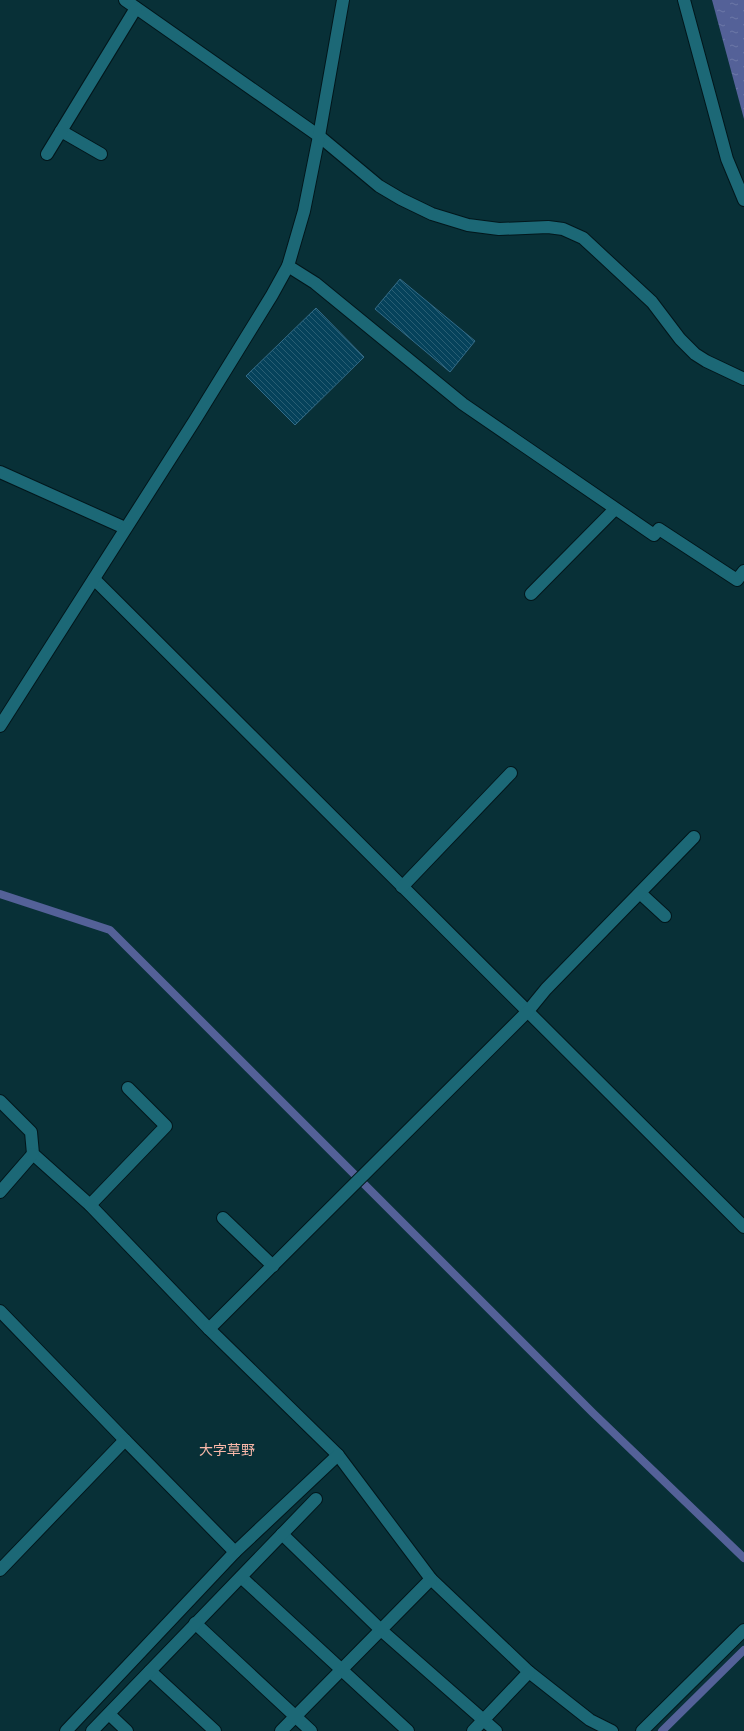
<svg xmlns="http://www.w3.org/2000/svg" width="744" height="1731" viewBox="0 0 744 1731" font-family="'Titillium Web','Noto Sans JP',sans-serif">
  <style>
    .water { fill: url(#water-ripples) }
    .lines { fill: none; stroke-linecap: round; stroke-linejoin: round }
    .stream { stroke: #546198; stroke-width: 8 }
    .building { fill: url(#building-back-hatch); stroke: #346c89 }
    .minor-casing { stroke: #02161b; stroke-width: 14 }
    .minor { stroke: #1c6876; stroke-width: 12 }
    .labels { text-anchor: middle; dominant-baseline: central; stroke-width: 3.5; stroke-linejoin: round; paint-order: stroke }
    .quarter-label { font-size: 14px; fill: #fab8a9; stroke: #083037 }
  </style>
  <defs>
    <pattern id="water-ripples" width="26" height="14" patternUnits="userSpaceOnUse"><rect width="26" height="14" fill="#546198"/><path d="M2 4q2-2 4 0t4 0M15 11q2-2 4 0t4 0" fill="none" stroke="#6c78a7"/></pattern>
    <pattern id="building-back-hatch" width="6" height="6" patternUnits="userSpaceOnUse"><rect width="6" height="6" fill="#05425b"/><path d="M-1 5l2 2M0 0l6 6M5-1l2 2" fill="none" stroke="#295e73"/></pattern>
  </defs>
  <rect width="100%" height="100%" fill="#083037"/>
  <path class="water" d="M712,0H744V119Z"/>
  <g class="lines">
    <g class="stream">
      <path d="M0,894L110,930L593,1413L744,1558"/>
      <path d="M662,1731L744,1650"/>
    </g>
  </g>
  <g class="building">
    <path d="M400,279L475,341L450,372L375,309Z"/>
    <path d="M316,308L364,357L295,425L246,376Z"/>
  </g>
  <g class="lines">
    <defs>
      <g id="minor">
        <path d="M125,0L319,136L379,186L401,199L432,214L468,225L499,229L548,227L563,229L583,238L652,302L680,339L695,354L706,361L744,379"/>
        <path d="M684,0L727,159L744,200"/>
        <path d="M61,131L101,154"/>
        <path d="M47,154L136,8"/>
        <path d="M288,266L315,283L463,404L654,535L659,529L737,580L744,571"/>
        <path d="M0,472L125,528"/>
        <path d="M94,579L744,1227"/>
        <path d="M531,594L615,509"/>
        <path d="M0,726L195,420L272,295L288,266L304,211L319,136L343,0"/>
        <path d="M402,887L511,773"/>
        <path d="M640,893L665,916"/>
        <path d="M0,1101L31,1132L33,1154L90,1205L209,1329L338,1455L431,1579L529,1672L590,1720L612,1731"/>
        <path d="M0,1192L33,1154"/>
        <path d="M90,1205L166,1126L128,1088"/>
        <path d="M223,1218L273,1266"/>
        <path d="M0,1311L125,1440"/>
        <path d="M209,1329L528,1011L546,989L694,837"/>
        <path d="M282,1534L381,1630L496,1731"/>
        <path d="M0,1570L125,1440L235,1552"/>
        <path d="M241,1577L408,1731"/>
        <path d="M195,1623L311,1731"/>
        <path d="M150,1671L215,1731"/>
        <path d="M109,1714L127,1731"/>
        <path d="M66,1731L235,1552L338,1455"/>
        <path d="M92,1731L316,1499"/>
        <path d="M281,1731L431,1579"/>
        <path d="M473,1731L529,1672"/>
        <path d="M642,1731L744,1630"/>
      </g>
    </defs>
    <use href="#minor" class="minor-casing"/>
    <use href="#minor" class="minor"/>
  </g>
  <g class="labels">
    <g class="quarter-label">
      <text x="227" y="1449">大字草野</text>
    </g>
  </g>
</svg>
